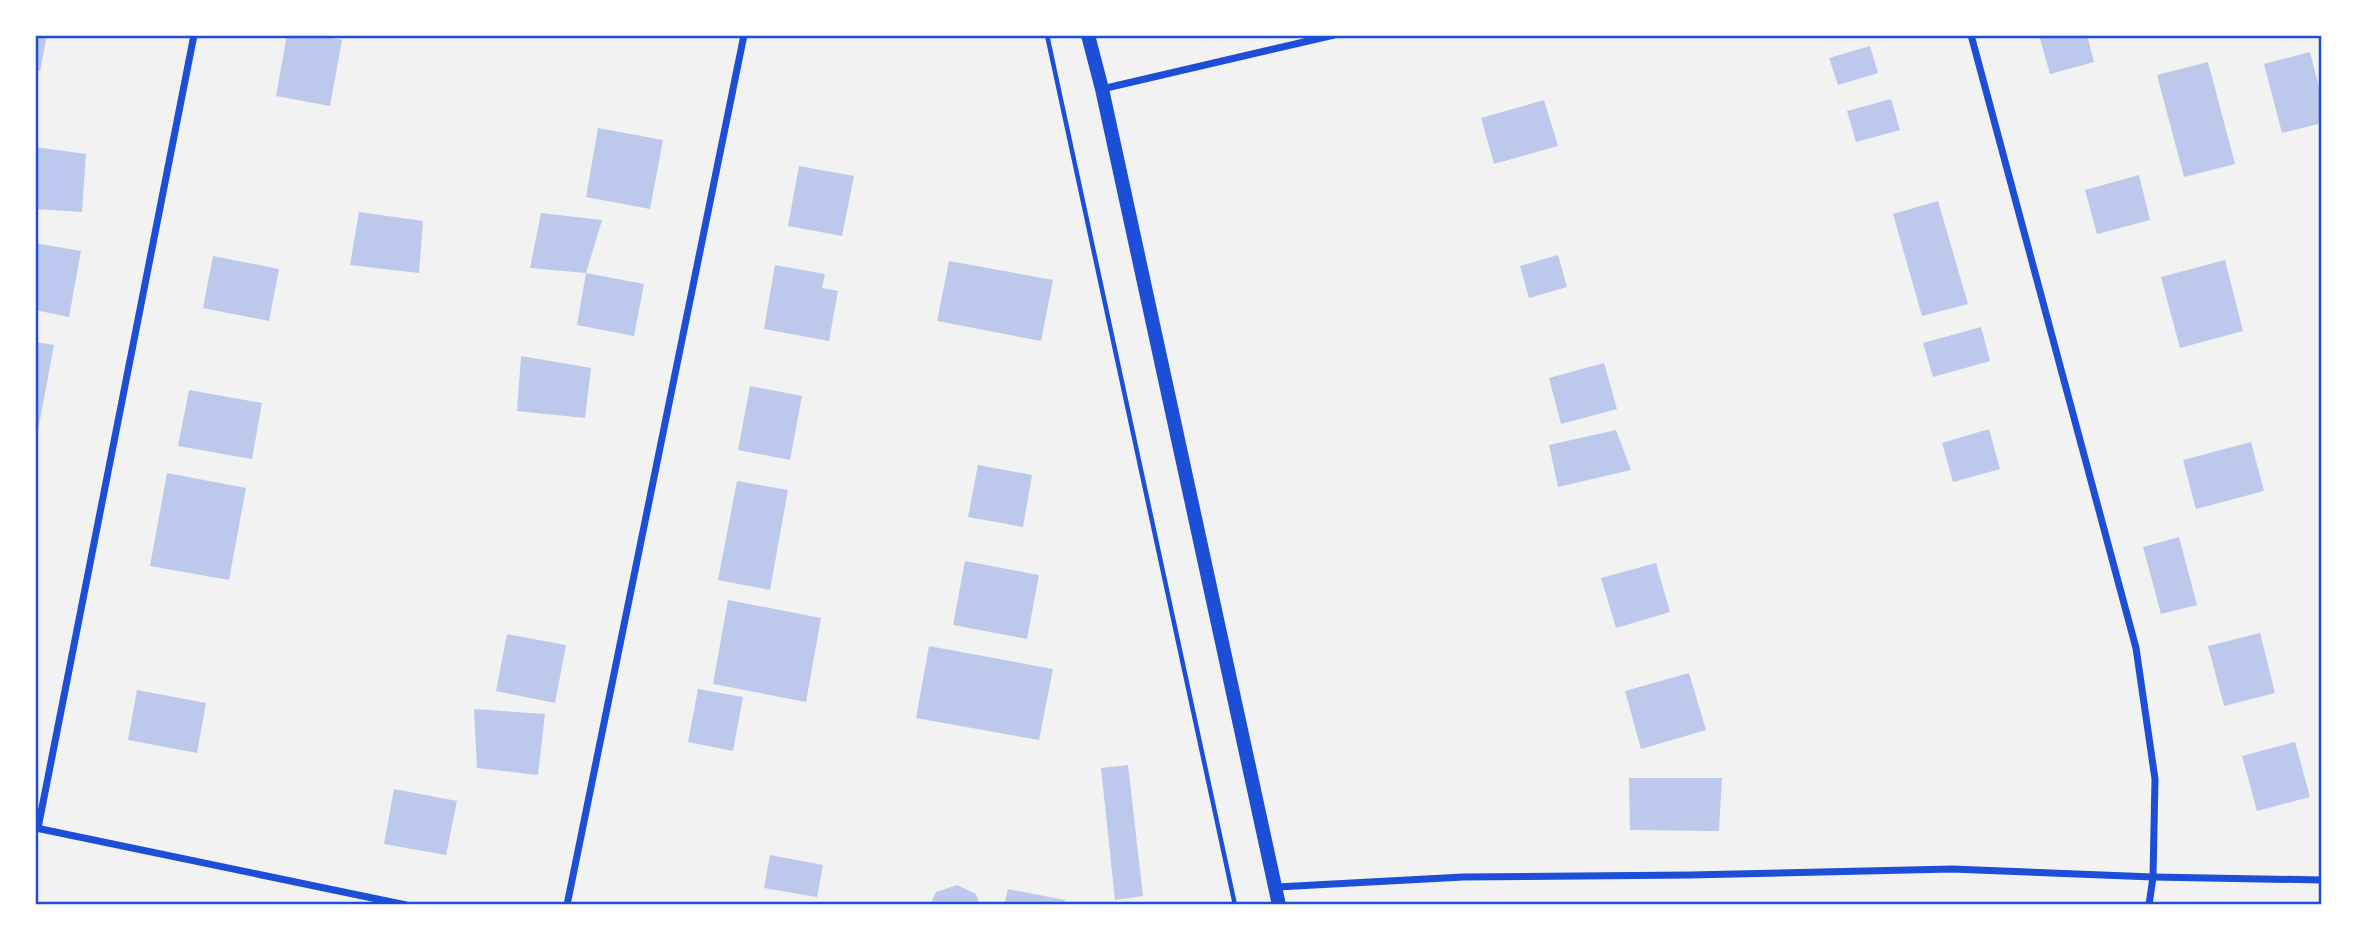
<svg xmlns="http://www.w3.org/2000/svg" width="2357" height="940" viewBox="0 0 2357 940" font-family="Ubuntu,sans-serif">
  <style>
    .building { fill: #bdc9ec }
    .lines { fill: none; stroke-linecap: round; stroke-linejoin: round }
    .path { stroke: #1d4ed8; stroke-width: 4.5 }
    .minor { stroke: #1d4ed8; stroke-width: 7 }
    .secondary { stroke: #1d4ed8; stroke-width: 14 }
    .neatline { fill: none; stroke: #1d4ed8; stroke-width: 2.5 }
  </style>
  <rect width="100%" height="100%" fill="#f2f2f2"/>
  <g class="building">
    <path d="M35,35H47L40,71L35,70Z"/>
    <path d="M287,35H316L342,40L330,106L276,96Z"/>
    <path d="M2039,35H2087L2094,62L2050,74Z"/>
    <path d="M1870,46L1878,73L1838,85L1829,58Z"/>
    <path d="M2310,52L2322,99V123L2282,133L2264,64Z"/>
    <path d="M2208,62L2235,164L2184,177L2157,75Z"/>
    <path d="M1891,99L1900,130L1856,142L1847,111Z"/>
    <path d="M1544,100L1558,146L1494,164L1481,118Z"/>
    <path d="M598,128L663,140L650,209L586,197Z"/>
    <path d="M35,147L86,154L82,212L35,209Z"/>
    <path d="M799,166L854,176L842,236L788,226Z"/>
    <path d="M2139,175L2150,220L2097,234L2085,190Z"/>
    <path d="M1938,201L1968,304L1922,316L1893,214Z"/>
    <path d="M359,212L423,221L419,273L350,265Z"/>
    <path d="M541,213L602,220L586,273L530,268Z"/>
    <path d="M35,243L81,251L69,317L35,310Z"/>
    <path d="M1558,255L1567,287L1529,298L1520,266Z"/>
    <path d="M213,256L279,269L269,321L203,308Z"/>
    <path d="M2225,260L2243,331L2180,348L2161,277Z"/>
    <path d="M949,261L1053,280L1041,341L937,321Z"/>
    <path d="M775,265L825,274L822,288L838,291L829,341L764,329Z"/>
    <path d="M586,273L644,284L634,336L577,325Z"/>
    <path d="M1981,327L1990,361L1933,377L1923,343Z"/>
    <path d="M35,342L54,345L36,441H35Z"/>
    <path d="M521,356L591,368L585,418L517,411Z"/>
    <path d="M1604,363L1617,409L1561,424L1549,378Z"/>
    <path d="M750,386L802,396L790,460L738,450Z"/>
    <path d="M189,390L262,403L252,459L178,446Z"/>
    <path d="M1989,429L2000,469L1953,482L1942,443Z"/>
    <path d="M1616,430L1631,470L1558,487L1549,445Z"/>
    <path d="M2251,442L2264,491L2196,509L2183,460Z"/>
    <path d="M978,465L1032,475L1023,527L968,517Z"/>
    <path d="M167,473L246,488L229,580L150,566Z"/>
    <path d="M737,481L788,490L770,590L718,580Z"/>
    <path d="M2179,537L2197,605L2161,614L2143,547Z"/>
    <path d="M965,561L1039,575L1027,639L953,625Z"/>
    <path d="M1656,563L1670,612L1616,628L1601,578Z"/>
    <path d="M728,600L821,618L806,702L713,684Z"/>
    <path d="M2260,633L2275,693L2224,706L2208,646Z"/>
    <path d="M507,634L566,645L555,703L496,691Z"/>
    <path d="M929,646L1053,669L1039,740L916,718Z"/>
    <path d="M1689,673L1706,730L1641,749L1625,691Z"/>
    <path d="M698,689L743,697L733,751L688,742Z"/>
    <path d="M137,690L206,703L197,753L128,740Z"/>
    <path d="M474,709L545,714L538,775L477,768Z"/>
    <path d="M2295,742L2310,797L2257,811L2242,756Z"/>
    <path d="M1128,765L1143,896L1115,900L1101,768Z"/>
    <path d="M1629,778H1722L1719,831L1630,830Z"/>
    <path d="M394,789L457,801L446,855L384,844Z"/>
    <path d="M770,855L823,865L817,897L764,888Z"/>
    <path d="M957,885L976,894L980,905H930L936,892Z"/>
    <path d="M1008,889L1065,900L1064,905H1004Z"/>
  </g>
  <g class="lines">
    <path class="path" d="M1047,35L1235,905"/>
    <g class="minor">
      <path d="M1971,35L2136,648L2155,779L2153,877L2149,905"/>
      <path d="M1102,89L1334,35"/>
      <path d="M36,828L406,905"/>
      <path d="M38,828L194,35"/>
      <path d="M1277,887L1463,877L1690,875L1952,869L2153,877L2322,880"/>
      <path d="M567,905L744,35"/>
    </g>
    <path class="secondary" d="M1088,35L1102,89L1279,905"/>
  </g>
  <rect width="2357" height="940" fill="none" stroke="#ffffff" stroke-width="74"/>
  <rect x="37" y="37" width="2283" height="866" class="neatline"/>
</svg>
